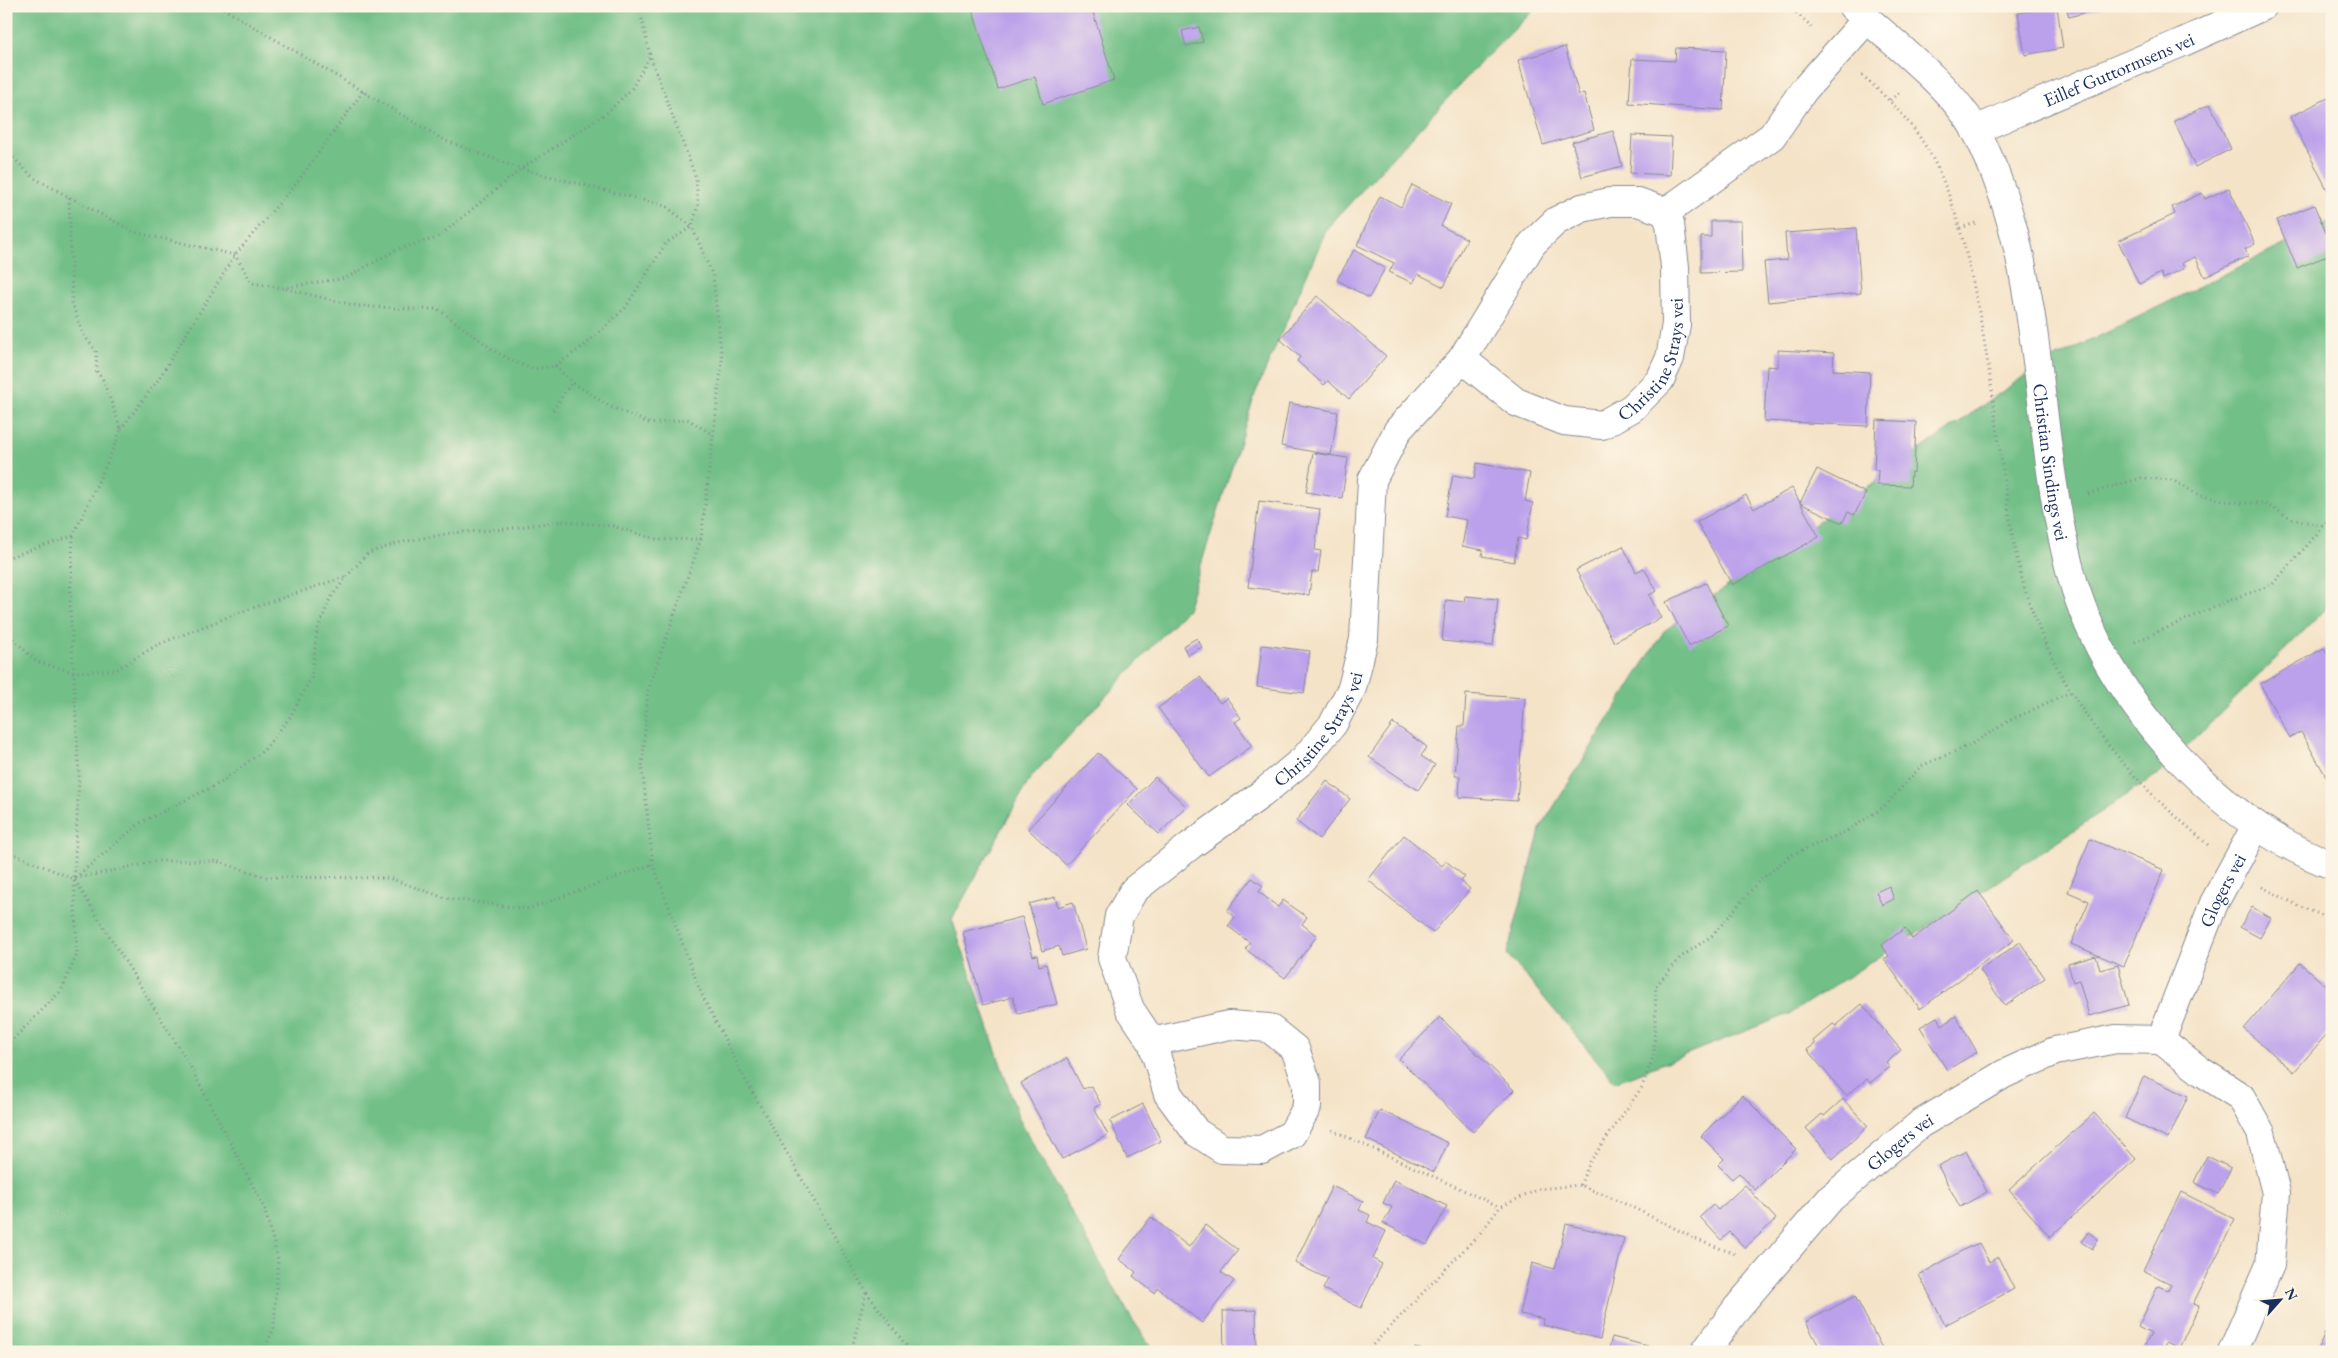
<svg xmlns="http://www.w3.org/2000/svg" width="2338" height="1358" viewBox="0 0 2338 1358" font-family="'EB Garamond',serif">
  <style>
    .forest { fill: #72bf87; stroke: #467772 }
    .building { fill: #bba0eb }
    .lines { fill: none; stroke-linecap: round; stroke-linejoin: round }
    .minor-casing { stroke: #888992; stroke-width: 30 }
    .tertiary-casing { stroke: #888992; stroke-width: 30 }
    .path { stroke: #888992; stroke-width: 3; stroke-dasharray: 1 4; stroke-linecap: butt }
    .minor { stroke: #fff; stroke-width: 28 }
    .tertiary { stroke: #fff; stroke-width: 28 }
    .labels { text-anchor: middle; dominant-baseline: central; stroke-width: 4; stroke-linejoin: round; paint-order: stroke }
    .street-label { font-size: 19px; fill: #1b2f5e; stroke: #fcf5e5 }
  </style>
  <rect width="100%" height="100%" fill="#fcf5e5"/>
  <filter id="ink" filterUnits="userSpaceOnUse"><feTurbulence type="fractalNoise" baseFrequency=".02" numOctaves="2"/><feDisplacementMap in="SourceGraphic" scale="10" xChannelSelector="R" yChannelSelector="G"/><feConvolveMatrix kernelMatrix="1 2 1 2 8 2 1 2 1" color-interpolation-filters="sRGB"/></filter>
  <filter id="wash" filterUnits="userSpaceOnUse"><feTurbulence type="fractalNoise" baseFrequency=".0096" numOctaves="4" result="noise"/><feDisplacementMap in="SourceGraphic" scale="20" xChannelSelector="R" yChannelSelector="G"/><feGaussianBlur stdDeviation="1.12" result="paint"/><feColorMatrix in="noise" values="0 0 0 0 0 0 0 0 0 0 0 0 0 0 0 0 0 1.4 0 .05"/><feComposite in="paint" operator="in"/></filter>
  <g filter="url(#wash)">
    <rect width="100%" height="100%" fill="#f4e3c7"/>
    <g class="forest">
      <path d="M6,6H1538L1483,60L1327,228L1255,394L1187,609L1031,777L952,919L1019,1119L1130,1316L1155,1352H6Z"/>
      <path d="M2332,221V602L2321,614L2161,772L1971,899L1789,1014L1615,1082L1507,954L1541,827L1664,631L2037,367Z"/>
    </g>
    <g id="blocks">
      <g class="building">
        <path d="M971,6H1091L1114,80L1043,104L1035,77L998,89Z"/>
        <path d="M2066,6H2105V7L2069,17Z"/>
        <path d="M2057,7L2063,48L2025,55L2018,13Z"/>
        <path d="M1199,27L1203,42L1186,46L1182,31Z"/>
        <path d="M1565,47L1579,95L1584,93L1594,130L1543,145L1518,60Z"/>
        <path d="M1676,48L1726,50L1723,110L1629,103L1632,59L1675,61Z"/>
        <path d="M2332,96V199L2290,117Z"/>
        <path d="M2210,104L2231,149L2195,167L2174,121Z"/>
        <path d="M1613,131L1622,166L1582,177L1572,142Z"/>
        <path d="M1632,135L1672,137L1670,175L1630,173Z"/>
        <path d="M1412,185L1451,204L1441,226L1467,239L1444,287L1418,274L1413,283L1389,272L1394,263L1357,245L1380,196L1401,207Z"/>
        <path d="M2229,188L2255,244L2245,249L2248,256L2205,277L2195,257L2182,263L2184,268L2163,279L2161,273L2139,284L2118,241L2175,214L2172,207L2202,193L2205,199Z"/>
        <path d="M2314,205L2332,247V254L2297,268L2277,220Z"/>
        <path d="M1711,221H1741L1742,272L1701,273V237H1711Z"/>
        <path d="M1856,228L1861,293L1768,302L1764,262L1787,260L1785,233Z"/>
        <path d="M1354,250L1385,268L1369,298L1337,280Z"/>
        <path d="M1317,296L1386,356L1349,399L1328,381L1324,385L1297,361L1300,357L1280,339Z"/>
        <path d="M1778,350L1834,353L1833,370L1870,372L1868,426L1764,421L1767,366L1778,367Z"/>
        <path d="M1289,403L1338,412L1331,455L1281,446Z"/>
        <path d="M1876,420L1916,422L1914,472H1911L1910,486L1877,485L1878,470H1874Z"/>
        <path d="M1313,453L1348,458L1342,498L1306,492Z"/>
        <path d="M1477,463L1530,473L1525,501L1533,503L1526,540L1518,538L1514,562L1482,556L1483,550L1462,546L1467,520L1445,516L1453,475L1474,479Z"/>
        <path d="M1817,469L1866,493L1854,515L1848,512L1842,523L1800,503Z"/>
        <path d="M1792,488L1819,537L1732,585L1697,522L1746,495L1754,509Z"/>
        <path d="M1259,501L1320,509L1315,550L1321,551L1318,572H1312L1309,595L1248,587Z"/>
        <path d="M1623,546L1636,572L1644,568L1657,591L1649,595L1661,618L1614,642L1576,570Z"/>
        <path d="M1706,583L1728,626L1689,646L1666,602Z"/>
        <path d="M1465,596L1498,599L1493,646L1442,641L1446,600L1464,602Z"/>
        <path d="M1197,638L1202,647L1188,655L1183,646Z"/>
        <path d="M1262,645L1310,651L1304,693L1257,687Z"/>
        <path d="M2324,648L2332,662V787L2301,732L2290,738L2260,684Z"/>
        <path d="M1200,677L1220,703L1227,698L1241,718L1235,722L1252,746L1209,777L1158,708Z"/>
        <path d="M1466,694L1525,698L1517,801L1459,797L1460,776H1455L1459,726H1464Z"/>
        <path d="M1393,723L1427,747L1421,756L1435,765L1418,790L1369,757Z"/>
        <path d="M1098,753L1137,789L1066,865L1028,829Z"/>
        <path d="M1155,777L1186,806L1159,834L1128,805Z"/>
        <path d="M1327,781L1350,799L1319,839L1296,821Z"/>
        <path d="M1404,835L1442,866L1446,861L1465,877L1461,881L1470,889L1433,933L1368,880Z"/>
        <path d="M2090,839L2164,870L2124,966L2071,944L2089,901L2068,892Z"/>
        <path d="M1252,878L1263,886L1259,892L1278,907L1283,900L1307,917L1302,924L1317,936L1285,978L1245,949L1250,943L1228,926L1235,917L1227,911Z"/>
        <path d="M1889,886L1894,899L1882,905L1876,892Z"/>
        <path d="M1978,891L2014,940L1920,1009L1884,959L1889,956L1882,945L1905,928L1912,939Z"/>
        <path d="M1055,897L1058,907L1073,902L1086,949L1062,956L1059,946L1042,951L1029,904Z"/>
        <path d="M2252,907L2271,918L2260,938L2240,927Z"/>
        <path d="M1022,917L1033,956L1037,955L1039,966L1046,964L1057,1004L1018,1014L1013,997L983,1005L963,932Z"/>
        <path d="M2020,942L2045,978L2005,1006L1980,970Z"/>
        <path d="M2096,956L2100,970L2118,965L2129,1005L2089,1016L2079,980L2073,982L2068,964Z"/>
        <path d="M2300,963L2332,991V1028L2294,1072L2244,1029Z"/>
        <path d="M1862,1004L1901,1050L1886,1063L1889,1067L1870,1083L1867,1079L1846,1096L1807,1050L1815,1044L1813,1041L1833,1024L1836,1026Z"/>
        <path d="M1956,1016L1977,1052L1947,1070L1920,1027L1937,1017L1942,1025Z"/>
        <path d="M1440,1017L1514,1090L1473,1132L1399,1059Z"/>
        <path d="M1067,1058L1083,1089L1091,1086L1101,1104L1094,1108L1108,1135L1062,1159L1021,1083Z"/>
        <path d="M2144,1076L2188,1096L2168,1139L2125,1118Z"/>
        <path d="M1742,1095L1796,1149L1755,1190L1739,1173L1732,1179L1718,1165L1724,1159L1701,1136Z"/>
        <path d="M1843,1099L1868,1126L1833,1159L1806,1128L1822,1114L1824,1116Z"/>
        <path d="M1143,1104L1161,1141L1127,1158L1110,1121Z"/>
        <path d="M1380,1110L1448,1143L1434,1172L1366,1139Z"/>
        <path d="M2094,1113L2136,1159L2050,1237L2009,1190Z"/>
        <path d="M1966,1151L1987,1192L1960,1207L1938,1166Z"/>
        <path d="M2207,1156L2231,1168L2218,1194L2194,1182Z"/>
        <path d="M1394,1180L1447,1206L1427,1245L1383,1223L1392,1207L1383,1203Z"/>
        <path d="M1745,1185L1776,1219L1745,1248L1730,1232L1721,1240L1700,1217L1713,1205L1718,1210Z"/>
        <path d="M1332,1186L1363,1201L1359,1210L1370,1215L1367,1222L1386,1231L1373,1259L1382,1264L1361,1308L1323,1289L1328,1279L1295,1263Z"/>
        <path d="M2181,1192L2235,1219L2193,1304L2199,1306L2179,1348L2166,1342L2162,1352H2149L2143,1349L2151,1334L2138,1327L2158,1286L2168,1290L2171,1284L2143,1270Z"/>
        <path d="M1151,1217L1189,1247L1205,1225L1238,1250L1221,1272L1234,1281L1202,1323L1158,1288L1154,1293L1133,1276L1136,1272L1119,1259Z"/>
        <path d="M1566,1224L1624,1238L1600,1339L1542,1325L1544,1319L1520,1314L1532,1263L1555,1269Z"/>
        <path d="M2088,1232L2098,1239L2092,1249L2081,1242Z"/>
        <path d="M1979,1243L1989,1262L1998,1257L2014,1289L1945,1325L1919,1275L1965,1249Z"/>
        <path d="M1855,1296L1884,1352H1822L1806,1322Z"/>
        <path d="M1256,1310L1257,1352H1224L1223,1311Z"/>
        <path d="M2332,1318V1352H2316Z"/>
        <path d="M1612,1337L1664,1350L1663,1352H1608Z"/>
        <path d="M1415,1348L1429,1351V1352H1414Z"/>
      </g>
    </g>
  </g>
  <g filter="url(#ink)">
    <use href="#blocks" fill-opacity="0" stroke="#888992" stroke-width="1"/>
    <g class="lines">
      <defs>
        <g id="minor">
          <path id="s1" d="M1975,130L2183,42L2263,6"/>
          <path id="s2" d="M1462,359L1516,402L1564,421L1602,425L1632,408L1660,380L1670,358L1676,324L1675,267L1670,224L1666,212L1772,136L1803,91L1867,19"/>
          <path id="s3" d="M2161,1040L2214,903L2256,826"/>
          <path id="s4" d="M1152,1042L1229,1025L1269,1028L1295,1049L1307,1083V1107L1292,1134L1262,1150L1222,1149L1196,1132L1168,1094L1152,1042L1130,1009L1112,958L1119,916L1134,890L1191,845L1263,793L1304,759L1333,724L1352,688L1364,639L1372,480L1398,430L1462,359L1532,244L1556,221L1582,208L1610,202H1638L1666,212"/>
          <path id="s5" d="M1705,1352L1737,1308L1831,1198L1920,1124L2004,1074L2055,1051L2116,1039L2161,1040L2202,1072L2241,1097L2261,1133L2276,1193L2270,1265L2232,1352"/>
        </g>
        <g id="tertiary">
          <path id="s6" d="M1852,6C1890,40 1953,88 1976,131C2045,264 2033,420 2068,562C2085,635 2126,700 2176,755C2219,802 2272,842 2332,865"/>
        </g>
      </defs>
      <use href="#minor" class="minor-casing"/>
      <use href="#tertiary" class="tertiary-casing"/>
      <g class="path">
        <path d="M219,6L444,140L521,169L666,206L692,227L713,276L722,361L701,539L648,690L642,768L653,864L701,993L745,1079L866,1292L911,1352"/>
        <path d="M1789,6L1814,29"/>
        <path d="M1862,75C1882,93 1900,110 1916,132C1944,170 1957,216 1968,261C1983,324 1992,387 2000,451C2007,498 2012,547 2026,593C2050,671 2100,744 2159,801C2175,816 2192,830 2208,845"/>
        <path d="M1890,100L1899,93"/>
        <path d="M6,151L34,178L134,232L235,255L252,283L283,288L346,278L398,249L437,238L521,169L608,112L632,88L650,56"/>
        <path d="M1960,228L1976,223"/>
        <path d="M286,289L358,306L415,309H438L492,349L512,361L533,369L555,366L585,345L625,308L666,243L692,227L698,205L696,178L650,56L639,6"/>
        <path d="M555,366L572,382L609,406L651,424L687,419L712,434"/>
        <path d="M553,410L572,382"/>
        <path d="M121,429L158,380L235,255L298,181L364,90"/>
        <path d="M2088,494L2141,478L2172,480L2201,496L2241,503H2263L2293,519L2324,526"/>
        <path d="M73,536L70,603L79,775L74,879L189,1064L264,1207L278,1259L274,1328L263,1352"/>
        <path d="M6,558L73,536L108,461L121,429L103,380L97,372L96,351L83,334L72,303L69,196"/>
        <path d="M6,632L37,662L73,672L116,670L157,645L238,613L347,576"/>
        <path d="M2135,642L2230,600L2272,585L2332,517"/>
        <path d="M6,851L74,879L157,861H216L266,877L389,878L445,898L528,909L653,864"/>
        <path d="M2262,887L2301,907L2332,919"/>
        <path d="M6,1046L61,991L77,954L74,879L140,823L220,783L264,750L290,717L311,678L317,631L330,599L347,576L368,553L402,542L451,533L506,529L560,521L613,526L659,540L701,539"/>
        <path d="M1332,1130L1500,1207"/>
        <path d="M1580,1185L1590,1162L1642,1087L1654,1054L1656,986L1681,957L1713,935L1758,882L1791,855L1845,832L1884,807L1921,766L1968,746L2011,720L2070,692"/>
        <path d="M851,1352L866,1292"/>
        <path d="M1366,1352L1482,1231L1500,1207L1539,1189L1580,1185L1630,1206L1700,1241L1738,1255"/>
      </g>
      <use href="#minor" class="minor"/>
      <use href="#tertiary" class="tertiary"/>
    </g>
  </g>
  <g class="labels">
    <g class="street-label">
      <text stroke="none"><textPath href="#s1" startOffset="156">Eillef Guttormsens vei</textPath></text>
      <text stroke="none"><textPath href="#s2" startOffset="248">Christine Strays vei</textPath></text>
      <text stroke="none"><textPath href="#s6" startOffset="518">Christian Sindings vei</textPath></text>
      <text stroke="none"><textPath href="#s4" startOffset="864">Christine Strays vei</textPath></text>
      <text stroke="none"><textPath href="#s3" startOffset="162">Glogers vei</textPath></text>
      <text stroke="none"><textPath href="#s5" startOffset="288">Glogers vei</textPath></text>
    </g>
  </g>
  <rect width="2338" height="1358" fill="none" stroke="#fcf5e5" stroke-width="25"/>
  <g transform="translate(2280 1300) rotate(63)" stroke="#fcf5e5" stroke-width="4" paint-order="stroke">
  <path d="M0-4L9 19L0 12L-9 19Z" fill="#1b2f5e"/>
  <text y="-8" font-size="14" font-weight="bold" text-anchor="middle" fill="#1b2f5e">N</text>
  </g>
</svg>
